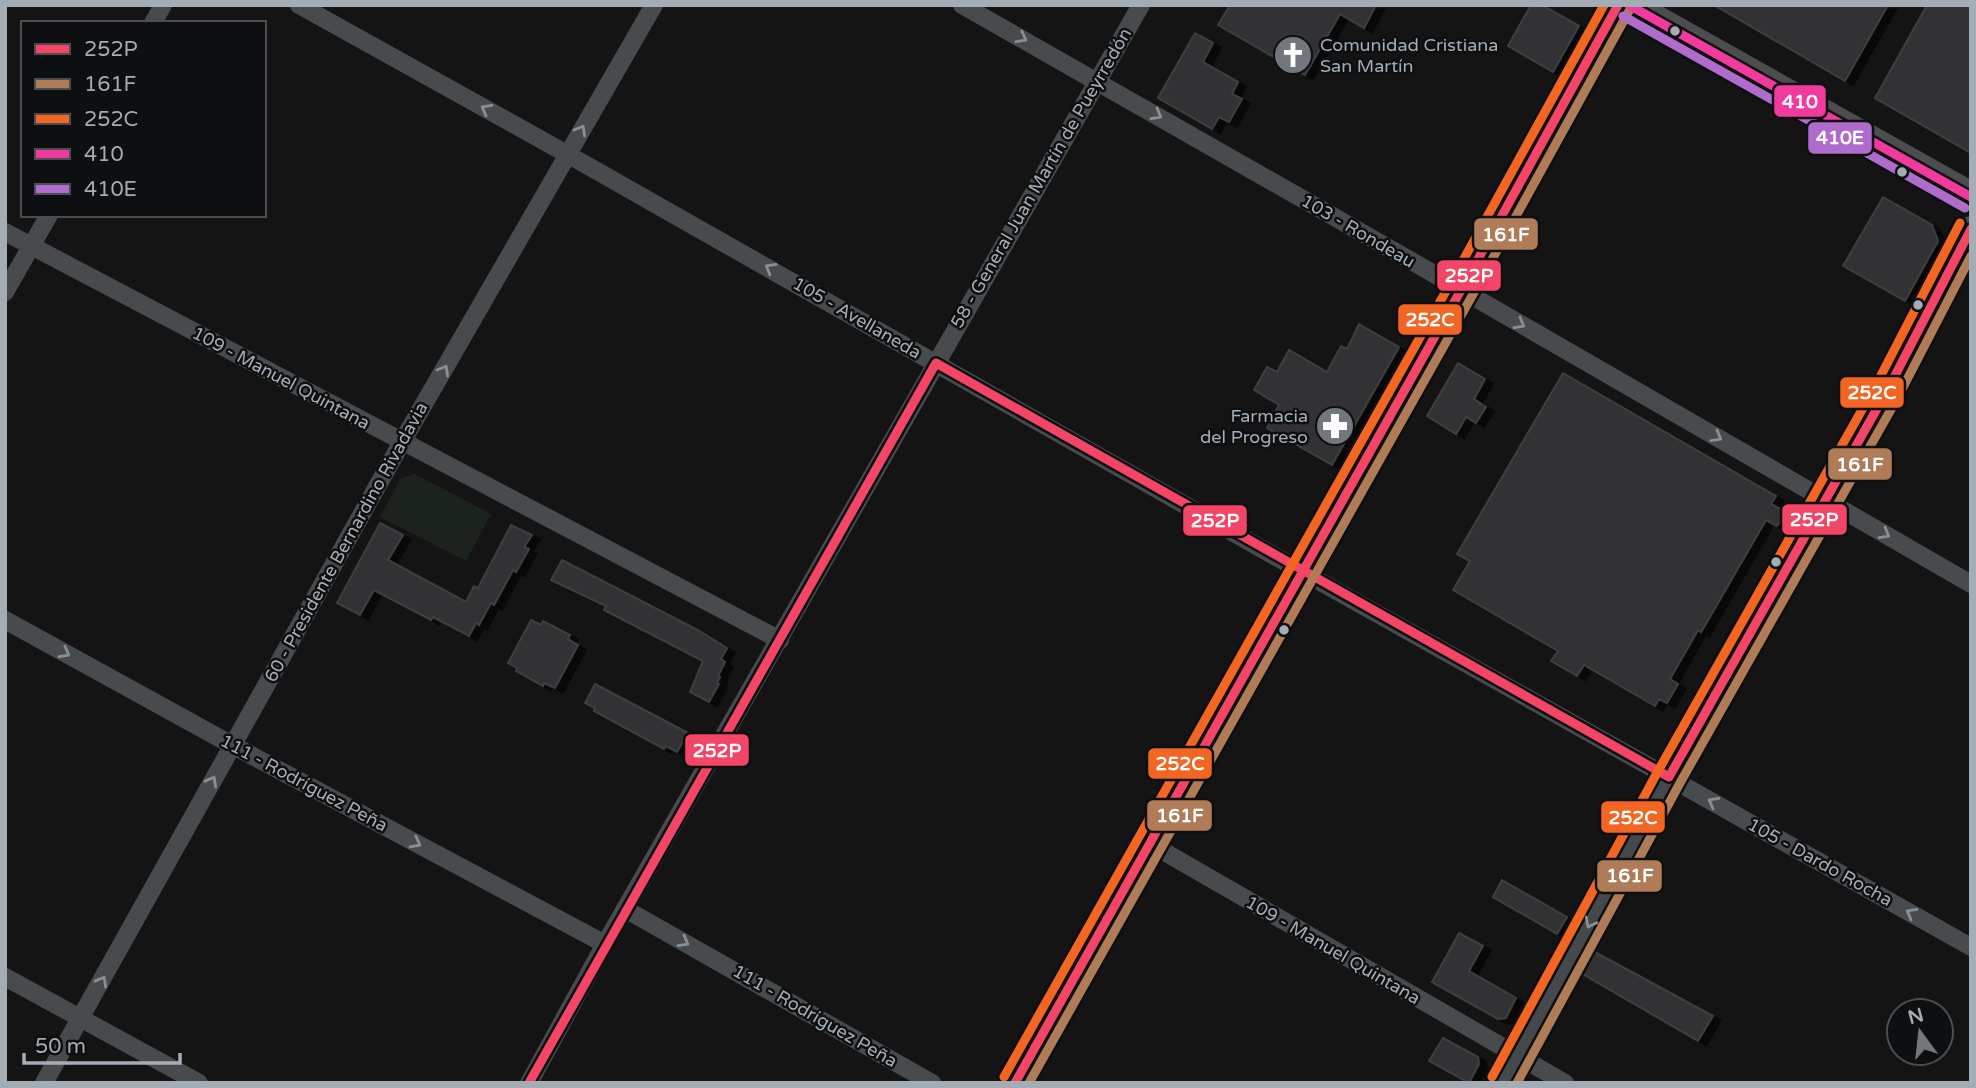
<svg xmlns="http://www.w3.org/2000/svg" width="1976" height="1088" viewBox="0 0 1976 1088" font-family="'Varela Round',sans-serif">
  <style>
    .green { fill: #1c231c }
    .building { fill: #333335; stroke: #3c3f40; stroke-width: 2; filter: url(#shadow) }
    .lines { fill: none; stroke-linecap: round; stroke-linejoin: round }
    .street { stroke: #484b4d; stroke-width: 18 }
    .secondary { stroke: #46494c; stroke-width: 26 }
    .primary { stroke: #4b4d4f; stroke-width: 30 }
    .bus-1-casing { stroke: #0e0f10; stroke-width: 14 }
    .bus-2-casing { stroke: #0e0f10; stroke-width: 14 }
    .bus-3-casing { stroke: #0e0f10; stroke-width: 14 }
    .bus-4-casing { stroke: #0e0f10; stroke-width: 14 }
    .bus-5-casing { stroke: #0e0f10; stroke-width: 14 }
    .bus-1 { stroke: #f34667; stroke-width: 9 }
    .bus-2 { stroke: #b07c57; stroke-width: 9 }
    .bus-3 { stroke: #f26522; stroke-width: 9 }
    .bus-4 { stroke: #f13a9d; stroke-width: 9 }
    .bus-5 { stroke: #b06ccc; stroke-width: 9 }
    .oneway { stroke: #889096 }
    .oneway2 { stroke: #888f96 }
    .bus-dot { fill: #a4adb6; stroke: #0e0f10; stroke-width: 2.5 }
    .labels { text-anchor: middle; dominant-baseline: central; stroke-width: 5; stroke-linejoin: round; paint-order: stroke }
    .poi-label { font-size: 18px; fill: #a4adb6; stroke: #0e0f10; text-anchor: start }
    .street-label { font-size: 18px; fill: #a4adb6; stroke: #0e0f10 }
    .line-badge { stroke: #0e0f10; stroke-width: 2.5 }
    .badge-label { font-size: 19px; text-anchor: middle; font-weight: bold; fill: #fff }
  </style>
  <defs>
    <filter id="shadow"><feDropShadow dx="8" dy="4.5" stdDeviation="0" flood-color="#0009"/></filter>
  </defs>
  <rect width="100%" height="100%" fill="#141414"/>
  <path class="green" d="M415,474L491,514L466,561L380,517L401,478Z"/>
  <g class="building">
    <path d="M1230,5H1376L1364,28L1340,14L1305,75L1218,25Z"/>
    <path d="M1531,5H1542L1579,26L1553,72L1508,46Z"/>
    <path d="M1714,5H1888L1845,81Z"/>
    <path d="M1927,5H1971V153L1875,98Z"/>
    <path d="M1195,33L1213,43L1203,62L1238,82L1232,94L1242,99L1229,122L1219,117L1212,129L1158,98Z"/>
    <path d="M1883,197L1932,225L1938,241L1905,301L1843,266Z"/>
    <path d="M1359,324L1399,347L1332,465L1267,428L1279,405L1254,390L1267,367L1277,372L1289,350L1327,372L1341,346L1347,349Z"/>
    <path d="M1458,363L1485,379L1474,399L1486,407L1476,423L1466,417L1456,434L1427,416Z"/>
    <path d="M1563,373L1776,496L1771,504L1786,512L1777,526L1766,520L1707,622L1701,632L1698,630L1670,679L1678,684L1667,703L1659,699L1655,706L1584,665L1577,676L1551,661L1558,651L1453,590L1470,561L1457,554Z"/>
    <path d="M380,523L403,535L388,560L466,602L474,586L478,588L511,525L532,535L524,547L529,549L516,572L513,570L494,605L491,603L479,625L476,623L469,636L433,617L431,620L374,590L360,615L337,603Z"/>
    <path d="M562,560L698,630L727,648L721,659L725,662L718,676L720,677L717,683L719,684L709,702L690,692L703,661L604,610L606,606L551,580Z"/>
    <path d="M531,620L541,625L543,621L570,635L568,639L578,645L555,688L544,683L543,686L516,671L517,668L508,663Z"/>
    <path d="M595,684L688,733L677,752L666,746L664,749L594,711L595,708L585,703Z"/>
    <path d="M1502,880L1567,917L1557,934L1493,897Z"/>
    <path d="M1459,933L1483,946L1469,971L1516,998L1506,1018L1498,1019L1432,982Z"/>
    <path d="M1593,951L1713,1016L1698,1041L1581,973Z"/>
    <path d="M1443,1038L1478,1057L1479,1064L1469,1083L1429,1061Z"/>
  </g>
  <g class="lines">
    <g class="street">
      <path d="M299,5L567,154L1301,571L1971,947"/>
      <path d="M962,5L1401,255L1971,584"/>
      <path d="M153,23L163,5"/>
      <path d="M5,232L780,640"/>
      <path d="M5,292L49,215"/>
      <path d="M5,620L232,745L605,944"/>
      <path d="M1149,843L1565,1083"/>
      <path d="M625,909L932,1083"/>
      <path d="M5,977L199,1083"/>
      <path d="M44,1083L402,442L654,5"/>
      <path d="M529,1083L605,944L1141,5"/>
    </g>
    <g class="secondary">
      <path d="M1015,1083L1461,290L1618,5"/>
      <path d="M1503,1083L1669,777L1887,391L1971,229"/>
    </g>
    <path class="primary" d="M1629,5L1971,197"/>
    <defs>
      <g id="bus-1">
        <path d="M529,1083L936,363L1669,777L1887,391L1971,229"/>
        <path d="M1015,1083L1461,290L1618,5"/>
      </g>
      <g id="bus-2">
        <path d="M1029,1083L1472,296L1629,11"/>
        <path d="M1517,1083L1680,783L1898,397L1971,256"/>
      </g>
      <g id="bus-3">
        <path d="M1004,1077L1450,284L1604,5"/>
        <path d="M1492,1077L1658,771L1876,385L1960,223"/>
      </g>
      <path id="bus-4" d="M1629,5L1971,197"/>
      <path id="bus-5" d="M1623,16L1965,208"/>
    </defs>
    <use href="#bus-1" class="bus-1-casing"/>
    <use href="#bus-2" class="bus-2-casing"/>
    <use href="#bus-3" class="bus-3-casing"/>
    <use href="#bus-4" class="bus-4-casing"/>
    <use href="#bus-5" class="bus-5-casing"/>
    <use href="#bus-1" class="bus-1"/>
    <use href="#bus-2" class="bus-2"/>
    <use href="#bus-3" class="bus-3"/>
    <use href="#bus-4" class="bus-4"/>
    <use href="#bus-5" class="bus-5"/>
  </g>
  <defs><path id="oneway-chevron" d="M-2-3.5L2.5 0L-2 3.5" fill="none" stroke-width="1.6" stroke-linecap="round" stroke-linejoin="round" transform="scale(1.75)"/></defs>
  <g class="oneway">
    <use href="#oneway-chevron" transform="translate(1022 38) rotate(29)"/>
    <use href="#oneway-chevron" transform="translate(486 109) rotate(-151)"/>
    <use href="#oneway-chevron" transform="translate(1157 115) rotate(30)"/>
    <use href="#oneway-chevron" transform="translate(581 130) rotate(-60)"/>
    <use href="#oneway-chevron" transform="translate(770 268) rotate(-150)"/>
    <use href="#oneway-chevron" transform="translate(1520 324) rotate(30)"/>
    <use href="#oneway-chevron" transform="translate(444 370) rotate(-60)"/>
    <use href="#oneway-chevron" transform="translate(1717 437) rotate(30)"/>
    <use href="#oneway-chevron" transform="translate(1885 534) rotate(30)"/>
    <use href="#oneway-chevron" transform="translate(65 653) rotate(29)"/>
    <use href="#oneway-chevron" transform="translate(212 781) rotate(-61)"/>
    <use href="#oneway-chevron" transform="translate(1713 802) rotate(-151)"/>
    <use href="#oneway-chevron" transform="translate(416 843) rotate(28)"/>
    <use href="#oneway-chevron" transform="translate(1911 913) rotate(-151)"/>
    <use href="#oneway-chevron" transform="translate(684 942) rotate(30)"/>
    <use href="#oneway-chevron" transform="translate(102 981) rotate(-61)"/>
  </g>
  <use class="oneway2" href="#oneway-chevron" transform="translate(1590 923) rotate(118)"/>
  <defs>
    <symbol id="church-disc" viewBox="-11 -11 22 22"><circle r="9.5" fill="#72777d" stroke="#0e0f10"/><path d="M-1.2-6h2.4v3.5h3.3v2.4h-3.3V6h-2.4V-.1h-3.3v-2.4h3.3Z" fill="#fff"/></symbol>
    <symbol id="pharmacy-disc" viewBox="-11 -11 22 22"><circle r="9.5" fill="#72777d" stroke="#0e0f10"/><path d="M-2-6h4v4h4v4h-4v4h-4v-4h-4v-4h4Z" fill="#fff"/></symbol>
  </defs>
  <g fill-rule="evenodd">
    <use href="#church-disc" x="1271" y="33" width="44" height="44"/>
    <use href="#pharmacy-disc" x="1313" y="404" width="44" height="44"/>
  </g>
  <g class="bus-dot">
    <circle cx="1675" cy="31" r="6"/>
    <circle cx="1902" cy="172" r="6"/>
    <circle cx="1918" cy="305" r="6"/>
    <circle cx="1776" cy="562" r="6"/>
    <circle cx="1284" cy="630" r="6"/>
  </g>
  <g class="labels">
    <g class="poi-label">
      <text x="1320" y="45">Comunidad Cristiana<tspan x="1320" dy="21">San Martín</tspan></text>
      <text x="1308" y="416" text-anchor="end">Farmacia<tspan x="1308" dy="21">del Progreso</tspan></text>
    </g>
    <g class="street-label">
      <text transform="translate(1041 178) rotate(-60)">58 - General Juan Martín de Pueyrredón</text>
      <text transform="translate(1358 231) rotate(30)">103 - Rondeau</text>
      <text transform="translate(857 318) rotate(30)">105 - Avellaneda</text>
      <text transform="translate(281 378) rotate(28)">109 - Manuel Quintana</text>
      <text transform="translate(346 542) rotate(-61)">60 - Presidente Bernardino Rivadavia</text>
      <text transform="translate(304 783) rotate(28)">111 - Rodríguez Peña</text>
      <text transform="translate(1820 862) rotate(29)">105 - Dardo Rocha</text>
      <text transform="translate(1333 950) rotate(30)">109 - Manuel Quintana</text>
      <text transform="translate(815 1016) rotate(30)">111 - Rodríguez Peña</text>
    </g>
  </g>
  <g class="line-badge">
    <rect x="1773" y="84" width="54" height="34" rx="7" fill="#f13a9d"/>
    <rect x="1807" y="121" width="66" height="34" rx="7" fill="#b06ccc"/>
    <rect x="1473" y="217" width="66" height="34" rx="7" fill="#b07c57"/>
    <rect x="1436" y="259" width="66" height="33" rx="7" fill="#f34667"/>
    <rect x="1397" y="303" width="66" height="33" rx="7" fill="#f26522"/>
    <rect x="1839" y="376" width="66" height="33" rx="7" fill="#f26522"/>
    <rect x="1827" y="447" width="66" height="34" rx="7" fill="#b07c57"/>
    <rect x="1781" y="503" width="67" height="33" rx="7" fill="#f34667"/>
    <rect x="1182" y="504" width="66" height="33" rx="7" fill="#f34667"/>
    <rect x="684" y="733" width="66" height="34" rx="7" fill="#f34667"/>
    <rect x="1147" y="747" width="66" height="33" rx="7" fill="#f26522"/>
    <rect x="1146" y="799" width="67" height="33" rx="7" fill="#b07c57"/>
    <rect x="1600" y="800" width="66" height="34" rx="7" fill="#f26522"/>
    <rect x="1596" y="859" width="67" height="34" rx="7" fill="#b07c57"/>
  </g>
  <g class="badge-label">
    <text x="1800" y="108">410</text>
    <text x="1840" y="144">410E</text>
    <text x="1506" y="241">161F</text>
    <text x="1469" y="282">252P</text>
    <text x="1430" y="326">252C</text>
    <text x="1872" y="399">252C</text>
    <text x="1860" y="471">161F</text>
    <text x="1814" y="526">252P</text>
    <text x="1215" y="527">252P</text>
    <text x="717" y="757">252P</text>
    <text x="1180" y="770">252C</text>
    <text x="1180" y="822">161F</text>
    <text x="1633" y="824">252C</text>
    <text x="1630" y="882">161F</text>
  </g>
  <rect width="1976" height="1088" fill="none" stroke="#a4adb6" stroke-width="14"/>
  <rect x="21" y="21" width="245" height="196" fill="#0e0f10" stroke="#4a4e52" stroke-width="2"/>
  <rect x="35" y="44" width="35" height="10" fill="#f34667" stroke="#4a4e52" stroke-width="2"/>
  <text x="84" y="56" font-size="21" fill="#a4adb6">252P</text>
  <rect x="35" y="79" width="35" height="10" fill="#b07c57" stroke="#4a4e52" stroke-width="2"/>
  <text x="84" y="91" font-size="21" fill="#a4adb6">161F</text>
  <rect x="35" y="114" width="35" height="10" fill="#f26522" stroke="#4a4e52" stroke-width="2"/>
  <text x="84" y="126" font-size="21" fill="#a4adb6">252C</text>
  <rect x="35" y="149" width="35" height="10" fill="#f13a9d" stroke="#4a4e52" stroke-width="2"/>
  <text x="84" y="161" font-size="21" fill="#a4adb6">410</text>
  <rect x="35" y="184" width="35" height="10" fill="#b06ccc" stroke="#4a4e52" stroke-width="2"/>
  <text x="84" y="196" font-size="21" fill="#a4adb6">410E</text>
  <g transform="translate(1920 1032) rotate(345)"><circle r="33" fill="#0e0f10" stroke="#4a4e52" stroke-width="2"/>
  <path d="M0-5L12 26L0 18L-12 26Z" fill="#72777d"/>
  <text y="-10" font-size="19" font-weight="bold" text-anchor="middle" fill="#a4adb6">N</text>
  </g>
  <path d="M24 1053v10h156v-10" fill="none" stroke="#a4adb6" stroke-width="3.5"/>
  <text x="35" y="1053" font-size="21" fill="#a4adb6" stroke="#0e0f10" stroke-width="5" paint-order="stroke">50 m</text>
</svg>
